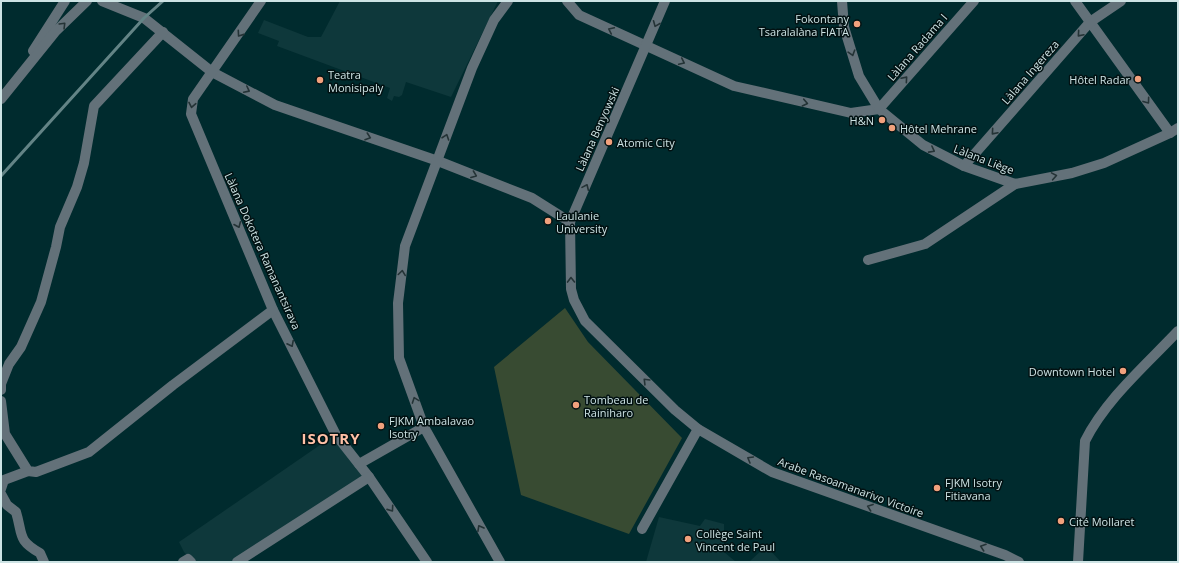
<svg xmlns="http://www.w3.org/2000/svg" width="1179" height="563" viewBox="0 0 1179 563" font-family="'Open Sans',sans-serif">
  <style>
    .built { fill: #0e383b }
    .green { fill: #384b32 }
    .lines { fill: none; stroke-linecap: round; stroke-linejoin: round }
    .minor { stroke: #637179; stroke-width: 10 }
    .rail { stroke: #638486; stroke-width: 3 }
    .oneway { stroke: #243336 }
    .poi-dot { fill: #f1a17d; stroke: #021112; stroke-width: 1.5 }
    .labels { text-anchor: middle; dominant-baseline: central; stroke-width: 3; stroke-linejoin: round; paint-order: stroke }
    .poi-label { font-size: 11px; fill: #cde3e4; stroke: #021112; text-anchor: start }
    .street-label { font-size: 11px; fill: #cde3e4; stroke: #021112 }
    .district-label { font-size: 15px; font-weight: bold; letter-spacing: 1px; fill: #ffc1a7; stroke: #021112 }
  </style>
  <rect width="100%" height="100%" fill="#002b2e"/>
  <g class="built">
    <path d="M340,1H498L451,97L406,82L402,95L399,97L394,96L392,101L387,98L390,88L277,46L279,41L258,33L264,20L308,37H321Z"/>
    <path d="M333,436L364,478L232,562H193L184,552L179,542Z"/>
    <path d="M659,517L700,526L705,519L724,524V552L736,562H646Z"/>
    <path d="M766,546L781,562H749Z"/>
  </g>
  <path class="green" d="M565,308L588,342L682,438L629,534L521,495L494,367Z"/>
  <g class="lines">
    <g class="minor">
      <path d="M102,1L144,18L212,72L275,105L438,161L532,198L570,222"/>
      <path d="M261,1L193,99L191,114L273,310L336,435L369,477L427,562"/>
      <path d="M567,1L579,15L734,86L851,113L879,109"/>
      <path d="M665,1L570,222L571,289L574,300L585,321L675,410L698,429L772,472L1005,555L1019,562"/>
      <path d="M842,1L844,27L859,76L879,109L923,145L964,166L1015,184L1072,173L1104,163L1170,133L1178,128"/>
      <path d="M1075,1L1170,133"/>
      <path d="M33,51L65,1"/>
      <path d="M1,99L55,32L87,1"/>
      <path d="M879,109L974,1"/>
      <path d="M964,166L1090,22L1121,1"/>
      <path d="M868,260L925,244L1015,184"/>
      <path d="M1,390V384L9,364L21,347L41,302L56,247L60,227L77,187L84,163L94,106L163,32"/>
      <path d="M1,401L5,434L28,471L36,472L89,452L173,385L273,310"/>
      <path d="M359,464L424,427"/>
      <path d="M1,489L4,480L28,471"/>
      <path d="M1,494L7,505L16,512C23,535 17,540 40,553L44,562"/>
      <path d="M642,529L698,429"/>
      <path d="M183,562L188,559L191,562"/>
      <path d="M237,562L369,477"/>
      <path d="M500,562L424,427L399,358L398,303L405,246L472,68L494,20L508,1"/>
      <path d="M1078,562L1085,441C1106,399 1146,365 1178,331"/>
    </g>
    <path class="rail" d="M1,176L144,18L163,1"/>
  </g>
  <defs><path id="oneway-chevron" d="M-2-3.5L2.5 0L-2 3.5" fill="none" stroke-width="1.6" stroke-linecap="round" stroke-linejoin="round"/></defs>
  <g class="oneway">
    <use href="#oneway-chevron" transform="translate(656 24) rotate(112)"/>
    <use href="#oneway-chevron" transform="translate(63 25) rotate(-45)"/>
    <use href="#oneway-chevron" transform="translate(611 30) rotate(-155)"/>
    <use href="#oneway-chevron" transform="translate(240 34) rotate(125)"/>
    <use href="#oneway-chevron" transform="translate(1080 34) rotate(131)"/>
    <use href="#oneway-chevron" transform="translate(852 53) rotate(73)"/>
    <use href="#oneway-chevron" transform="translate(682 62) rotate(25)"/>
    <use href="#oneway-chevron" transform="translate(905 79) rotate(-49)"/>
    <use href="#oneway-chevron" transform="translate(247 90) rotate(27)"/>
    <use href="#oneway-chevron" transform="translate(1147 101) rotate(54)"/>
    <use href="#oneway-chevron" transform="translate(805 103) rotate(12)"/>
    <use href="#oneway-chevron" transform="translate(192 105) rotate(101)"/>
    <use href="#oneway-chevron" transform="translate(994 132) rotate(131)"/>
    <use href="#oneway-chevron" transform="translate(368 137) rotate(19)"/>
    <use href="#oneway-chevron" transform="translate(446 137) rotate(-71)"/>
    <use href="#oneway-chevron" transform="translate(932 150) rotate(28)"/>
    <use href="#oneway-chevron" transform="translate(474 175) rotate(21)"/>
    <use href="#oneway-chevron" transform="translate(1054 176) rotate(-10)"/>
    <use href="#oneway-chevron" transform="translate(586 187) rotate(-66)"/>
    <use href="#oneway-chevron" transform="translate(238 225) rotate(67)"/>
    <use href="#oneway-chevron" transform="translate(402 273) rotate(-82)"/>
    <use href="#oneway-chevron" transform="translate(571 280) rotate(-91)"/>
    <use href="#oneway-chevron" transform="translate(291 344) rotate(63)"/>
    <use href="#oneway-chevron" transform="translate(646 381) rotate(-135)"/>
    <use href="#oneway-chevron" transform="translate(415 400) rotate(-110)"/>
    <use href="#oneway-chevron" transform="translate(750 459) rotate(-150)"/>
    <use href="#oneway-chevron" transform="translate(870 507) rotate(-160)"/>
    <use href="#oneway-chevron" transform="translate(391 509) rotate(55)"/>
    <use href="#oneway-chevron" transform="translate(480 528) rotate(-119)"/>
    <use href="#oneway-chevron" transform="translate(983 547) rotate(-161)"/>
  </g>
  <g class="poi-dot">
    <circle cx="857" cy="24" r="4"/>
    <circle cx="1138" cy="79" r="4"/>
    <circle cx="320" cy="80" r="4"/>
    <circle cx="882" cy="120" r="4"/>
    <circle cx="892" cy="128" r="4"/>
    <circle cx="609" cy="142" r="4"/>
    <circle cx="548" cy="221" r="4"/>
    <circle cx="1123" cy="371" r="4"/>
    <circle cx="576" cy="405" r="4"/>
    <circle cx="381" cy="426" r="4"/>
    <circle cx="937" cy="488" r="4"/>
    <circle cx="1061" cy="521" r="4"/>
    <circle cx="688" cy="539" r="4"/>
  </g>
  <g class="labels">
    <g class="poi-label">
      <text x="849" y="18" text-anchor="end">Fokontany<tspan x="849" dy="13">Tsaralalàna FIATA</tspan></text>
      <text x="328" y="74">Teatra<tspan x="328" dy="13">Monisipaly</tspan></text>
      <text x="1130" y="79" text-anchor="end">Hôtel Radar</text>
      <text x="874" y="120" text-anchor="end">H&amp;N</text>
      <text x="900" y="128">Hôtel Mehrane</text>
      <text x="617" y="142">Atomic City</text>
      <text x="556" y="215">Laulanie<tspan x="556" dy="13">University</tspan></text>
      <text x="1115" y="371" text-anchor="end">Downtown Hotel</text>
      <text x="584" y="399">Tombeau de<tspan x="584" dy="13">Rainiharo</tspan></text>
      <text x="389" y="420">FJKM Ambalavao<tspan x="389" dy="13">Isotry</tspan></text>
      <text x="945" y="482">FJKM Isotry<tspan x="945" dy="13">Fitiavana</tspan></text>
      <text x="1069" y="521">Cité Mollaret</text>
      <text x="696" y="533">Collège Saint<tspan x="696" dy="13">Vincent de Paul</tspan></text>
    </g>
    <g class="street-label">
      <text transform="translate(917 47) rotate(-49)">Làlana Radama I</text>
      <text transform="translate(1030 72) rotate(-49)">Làlana Ingereza</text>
      <text transform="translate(597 129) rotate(-66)">Làlana Benyowski</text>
      <text transform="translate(984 159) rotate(21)">Làlana Liège</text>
      <text transform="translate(263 251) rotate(66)">Làlana Dokotera Ramanantsirava</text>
      <text transform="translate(851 487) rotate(20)">Arabe Rasoamanarivo Victoire</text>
    </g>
    <g class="district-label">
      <text x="331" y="438">ISOTRY</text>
    </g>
  </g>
  <rect width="1179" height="563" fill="none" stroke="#cde3e4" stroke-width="4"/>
</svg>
